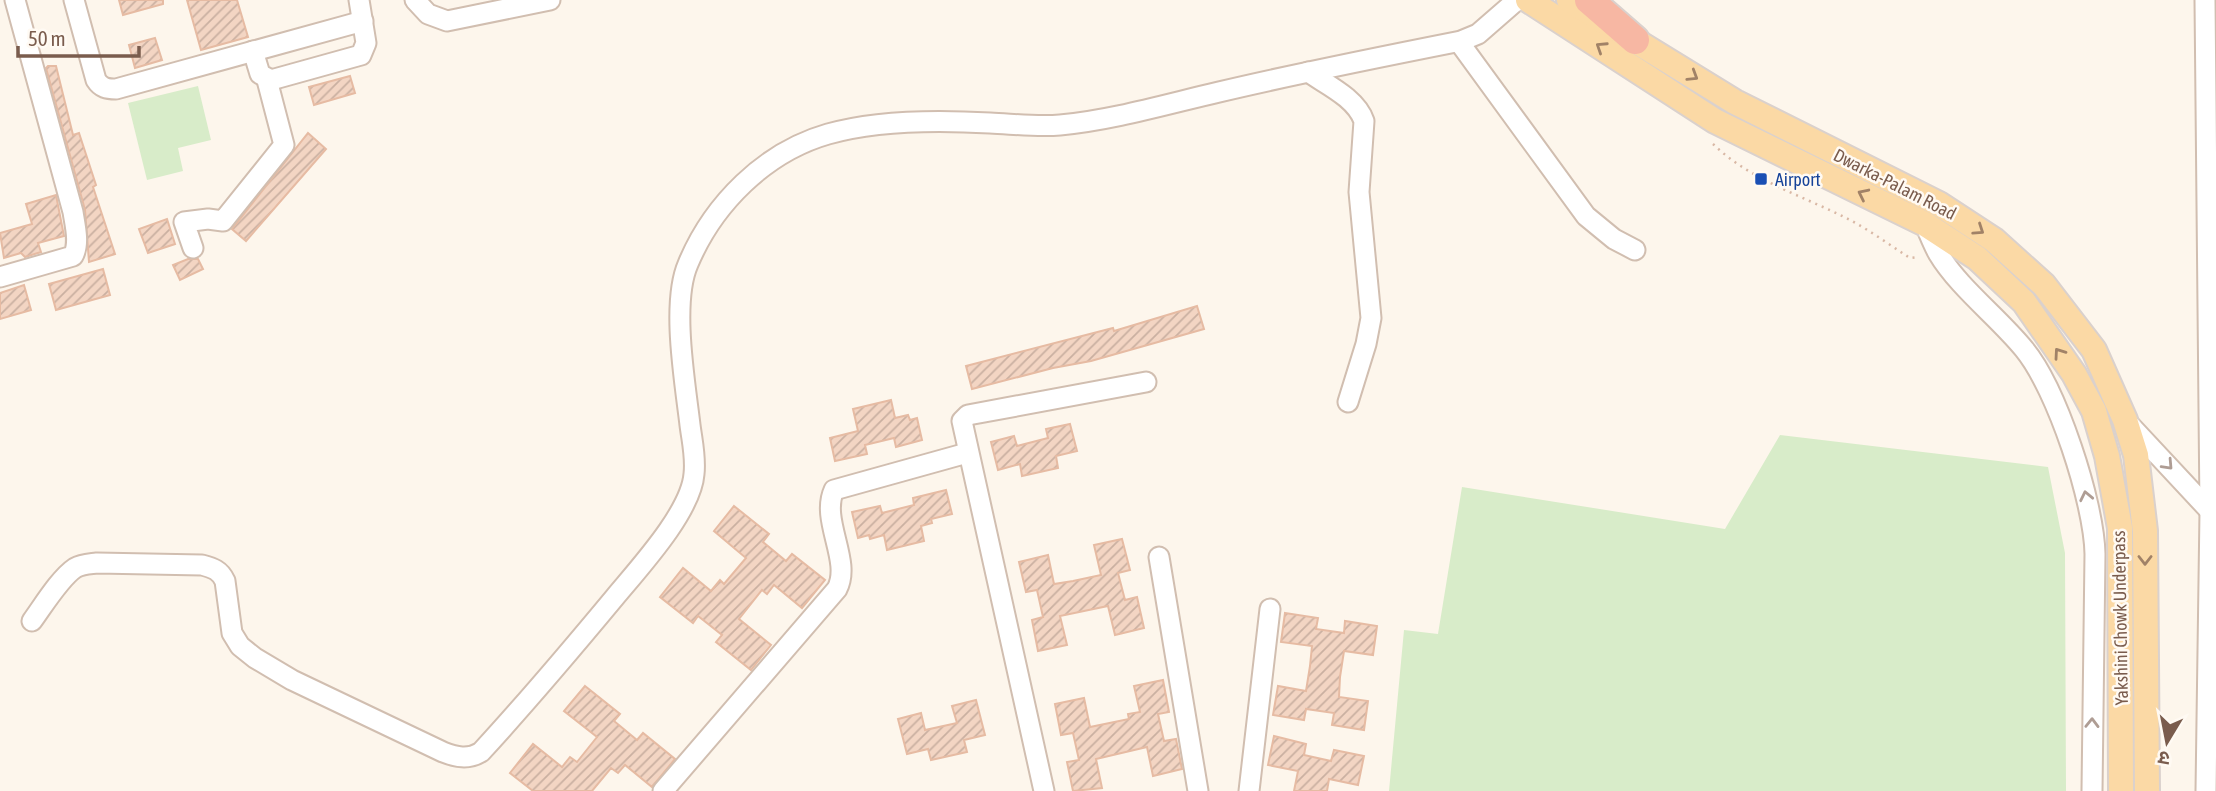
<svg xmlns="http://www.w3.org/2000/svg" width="2216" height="791" viewBox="0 0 2216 791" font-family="'Asap Condensed','Noto Sans Devanagari',sans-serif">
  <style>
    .pitch { fill: #d8ecc9 }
    .building { fill: url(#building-hatch); stroke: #e6bba3; stroke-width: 2 }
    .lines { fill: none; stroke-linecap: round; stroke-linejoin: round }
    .minor-casing { stroke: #d1beb0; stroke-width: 23 }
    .major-casing { stroke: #dad1cd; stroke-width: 28 }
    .highway-casing { stroke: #dad1cd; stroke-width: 32 }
    .path { stroke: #d9b8a5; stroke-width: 2.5; stroke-dasharray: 2 5; stroke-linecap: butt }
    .minor { stroke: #fff; stroke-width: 19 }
    .major { stroke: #fbd9a5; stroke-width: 24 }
    .highway { stroke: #f7b7a3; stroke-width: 28 }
    .oneway { stroke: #a18267 }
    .oneway2 { stroke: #af9d94 }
    .transit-dot { fill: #1a4fb4; stroke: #fffaf3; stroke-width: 2.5 }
    .labels { text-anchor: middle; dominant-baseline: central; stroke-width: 5; stroke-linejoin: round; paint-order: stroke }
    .transit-label { font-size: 18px; fill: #164399; stroke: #fffaf3; text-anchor: start }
    .street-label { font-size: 18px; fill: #7a5c4d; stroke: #fffaf3 }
  </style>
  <defs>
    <pattern id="building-hatch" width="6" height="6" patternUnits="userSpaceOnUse" patternTransform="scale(1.75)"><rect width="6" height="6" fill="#f3d5c3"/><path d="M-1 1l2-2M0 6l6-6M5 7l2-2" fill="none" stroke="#cab0a1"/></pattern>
  </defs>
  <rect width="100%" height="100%" fill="#fdf6ec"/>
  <g class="pitch">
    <path d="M198,86L211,140L178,148L183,171L147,180L128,103Z"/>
    <path d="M1780,435L2048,467L2065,553L2066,791H1389L1404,630L1438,634L1462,487L1725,529Z"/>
  </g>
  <g class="building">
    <path d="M119,0H163V4L123,15Z"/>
    <path d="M187,0H237L248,37L201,50Z"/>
    <path d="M155,38L162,60L135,68L129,45Z"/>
    <path d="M48,66H56L73,135L79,133L96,185L93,187L115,254L89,262L85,210L46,68Z"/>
    <path d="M350,76L355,93L314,105L309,87Z"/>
    <path d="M308,133L326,149L246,241L232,229Z"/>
    <path d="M56,195L64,236L38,243L41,252L25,257L21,253L4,258L0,233L32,224L26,204Z"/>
    <path d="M167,219L175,244L148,253L139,229Z"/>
    <path d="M188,259H198L203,269L180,280L173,265Z"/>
    <path d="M103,269L110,295L56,310L49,284Z"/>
    <path d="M24,285L31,310L0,319V293Z"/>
    <path d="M1197,306L1204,329L1091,361L1053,368L972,389L966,366L1113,328L1114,331Z"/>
    <path d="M891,400L895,418L908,415L910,420L917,418L922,440L896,447L894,438L865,445L867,454L835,461L830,438L858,431L853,409Z"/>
    <path d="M1070,424L1077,451L1056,456L1058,468L1022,476L1020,464L998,470L991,442L1014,436L1017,446L1048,438L1046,429Z"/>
    <path d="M946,490L952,514L931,519L932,523L921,526L924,541L887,550L884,535L870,539L869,535L858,538L852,512L880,506L882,513L914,505L913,498Z"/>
    <path d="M734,506L769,534L763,542L786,561L792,554L825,580L802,608L774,585L767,594L762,590L739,619L771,645L751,670L716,642L722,635L698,616L693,623L660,597L683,568L711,591L720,580L724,584L746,558L714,531Z"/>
    <path d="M1122,539L1130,570L1118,573L1125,600L1137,597L1144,628L1115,635L1108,606L1060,616L1067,645L1038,651L1032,620L1043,617L1037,590L1026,592L1019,562L1048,555L1054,584L1073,581L1101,575L1094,545Z"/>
    <path d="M1285,613L1318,618L1316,629L1344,633L1345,621L1377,626L1373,655L1344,651L1340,677L1339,697L1368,701L1364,730L1332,725L1334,713L1306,709L1304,720L1273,715L1278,686L1306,691L1310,666L1312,646L1281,642Z"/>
    <path d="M1163,680L1169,712L1158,714L1164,741L1176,739L1182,769L1153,776L1147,747L1096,759L1102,788L1073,791L1067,762L1079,760L1073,733L1061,735L1055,704L1084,698L1090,727L1129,719L1128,714L1140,712L1134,686Z"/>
    <path d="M585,686L620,714L614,721L637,740L643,733L675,759L652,787L625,765L618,773L611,768L592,791H533L510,773L533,744L562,767L570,757L577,762L597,737L564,711Z"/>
    <path d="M976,700L985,735L964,740L967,752L931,760L928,749L907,754L898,719L921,713L925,730L957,723L952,706Z"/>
    <path d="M1274,736L1306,744L1304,755L1331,761L1334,750L1364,756L1358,785L1329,779L1327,791H1294L1298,771L1268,765Z"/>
  </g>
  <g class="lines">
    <defs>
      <g id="minor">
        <path d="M74,0L96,80C101,88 107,89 116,89L363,21"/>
        <path d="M415,0L428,14L447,21L550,0"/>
        <path d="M2205,0L2210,511L2206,791"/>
        <path d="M1459,42L1586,216L1614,239L1635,250"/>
        <path d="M253,51L260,74L271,80L361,55L366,43L359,0"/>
        <path d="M1308,72C1327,85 1356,98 1364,121L1359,192L1371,318L1366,344L1348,402"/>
        <path d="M1925,224C1929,234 1933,244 1938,253C1959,288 1998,317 2024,349C2057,389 2094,502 2095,554L2092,791"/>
        <path d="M193,248L184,222L208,219L223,221L284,145L267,80"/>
        <path d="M0,277L73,256C80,244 75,225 73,212L15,0"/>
        <path d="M2127,422L2210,511"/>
        <path d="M1159,557L1198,791"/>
        <path d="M32,621C43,606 60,578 75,568C82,564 90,564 97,563L202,565C213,568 220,570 225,581L232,633L240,646L255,658L292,680L443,752C456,757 468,760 481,752C527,702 571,650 615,597C639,568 691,512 694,474C696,457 692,441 690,425C685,382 671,303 688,264C713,204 765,152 828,134C877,120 939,120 990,123C1013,124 1037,127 1060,125C1113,120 1167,104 1219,92C1299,73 1380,57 1461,41L1478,34L1517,0"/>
        <path d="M663,791L837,589C852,561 820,520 834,490L967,453"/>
        <path d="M1044,791L962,421L968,415L1146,382"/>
        <path d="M1249,791L1270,609"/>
      </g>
      <g id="major">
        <path d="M1528,0L1715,121L1925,224L1977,258L2024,302L2074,374L2094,411L2107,456L2120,528L2121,791"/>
        <path d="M1569,0L1735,102L1939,204L1994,240L2044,285L2094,350L2125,420L2136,455L2145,531L2147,791"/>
      </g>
      <path id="highway" d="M1589,0L1635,40"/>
    </defs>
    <use href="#minor" class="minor-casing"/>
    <use href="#major" class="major-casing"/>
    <use href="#highway" class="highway-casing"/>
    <path class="path" d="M1713,144C1751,181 1804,196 1850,220C1871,231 1891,246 1910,258L1919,257"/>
    <use href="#minor" class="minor"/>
    <use href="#major" class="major"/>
    <use href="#highway" class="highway"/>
  </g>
  <defs><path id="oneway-chevron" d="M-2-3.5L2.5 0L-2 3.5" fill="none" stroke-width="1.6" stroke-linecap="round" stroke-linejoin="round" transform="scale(1.75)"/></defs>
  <g class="oneway">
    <use href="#oneway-chevron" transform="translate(1601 47) rotate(-147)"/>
    <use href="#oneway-chevron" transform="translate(1693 76) rotate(32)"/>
    <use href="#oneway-chevron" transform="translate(1863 194) rotate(-154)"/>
    <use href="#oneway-chevron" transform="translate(1979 230) rotate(34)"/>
    <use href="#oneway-chevron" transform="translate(2059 353) rotate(-125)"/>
    <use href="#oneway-chevron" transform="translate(2145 560) rotate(90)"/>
  </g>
  <g class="oneway2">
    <use href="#oneway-chevron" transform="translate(2168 465) rotate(47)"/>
    <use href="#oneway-chevron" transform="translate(2086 496) rotate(-102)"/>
    <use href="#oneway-chevron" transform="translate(2092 723) rotate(-89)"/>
  </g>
  <rect class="transit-dot" x="1754" y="172" width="14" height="14" rx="3.5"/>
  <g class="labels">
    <g class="transit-label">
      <text x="1775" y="179">Airport</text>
    </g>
    <g class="street-label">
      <text transform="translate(1895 184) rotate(27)">Dwarka-Palam Road</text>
      <text transform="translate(2120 618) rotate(-91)">Yakshini Chowk Underpass</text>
    </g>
  </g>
  <g transform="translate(2167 742) rotate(190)" stroke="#fffaf3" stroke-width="5" paint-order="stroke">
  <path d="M0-5L12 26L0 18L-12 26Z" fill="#7a5c4d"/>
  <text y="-10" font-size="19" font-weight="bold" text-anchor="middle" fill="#7a5c4d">उ</text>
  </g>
  <path d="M18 46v10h121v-10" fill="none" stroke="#7a5c4d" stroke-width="3.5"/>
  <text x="28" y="46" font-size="21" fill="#7a5c4d" stroke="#fffaf3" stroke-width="5" paint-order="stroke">50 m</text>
</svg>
